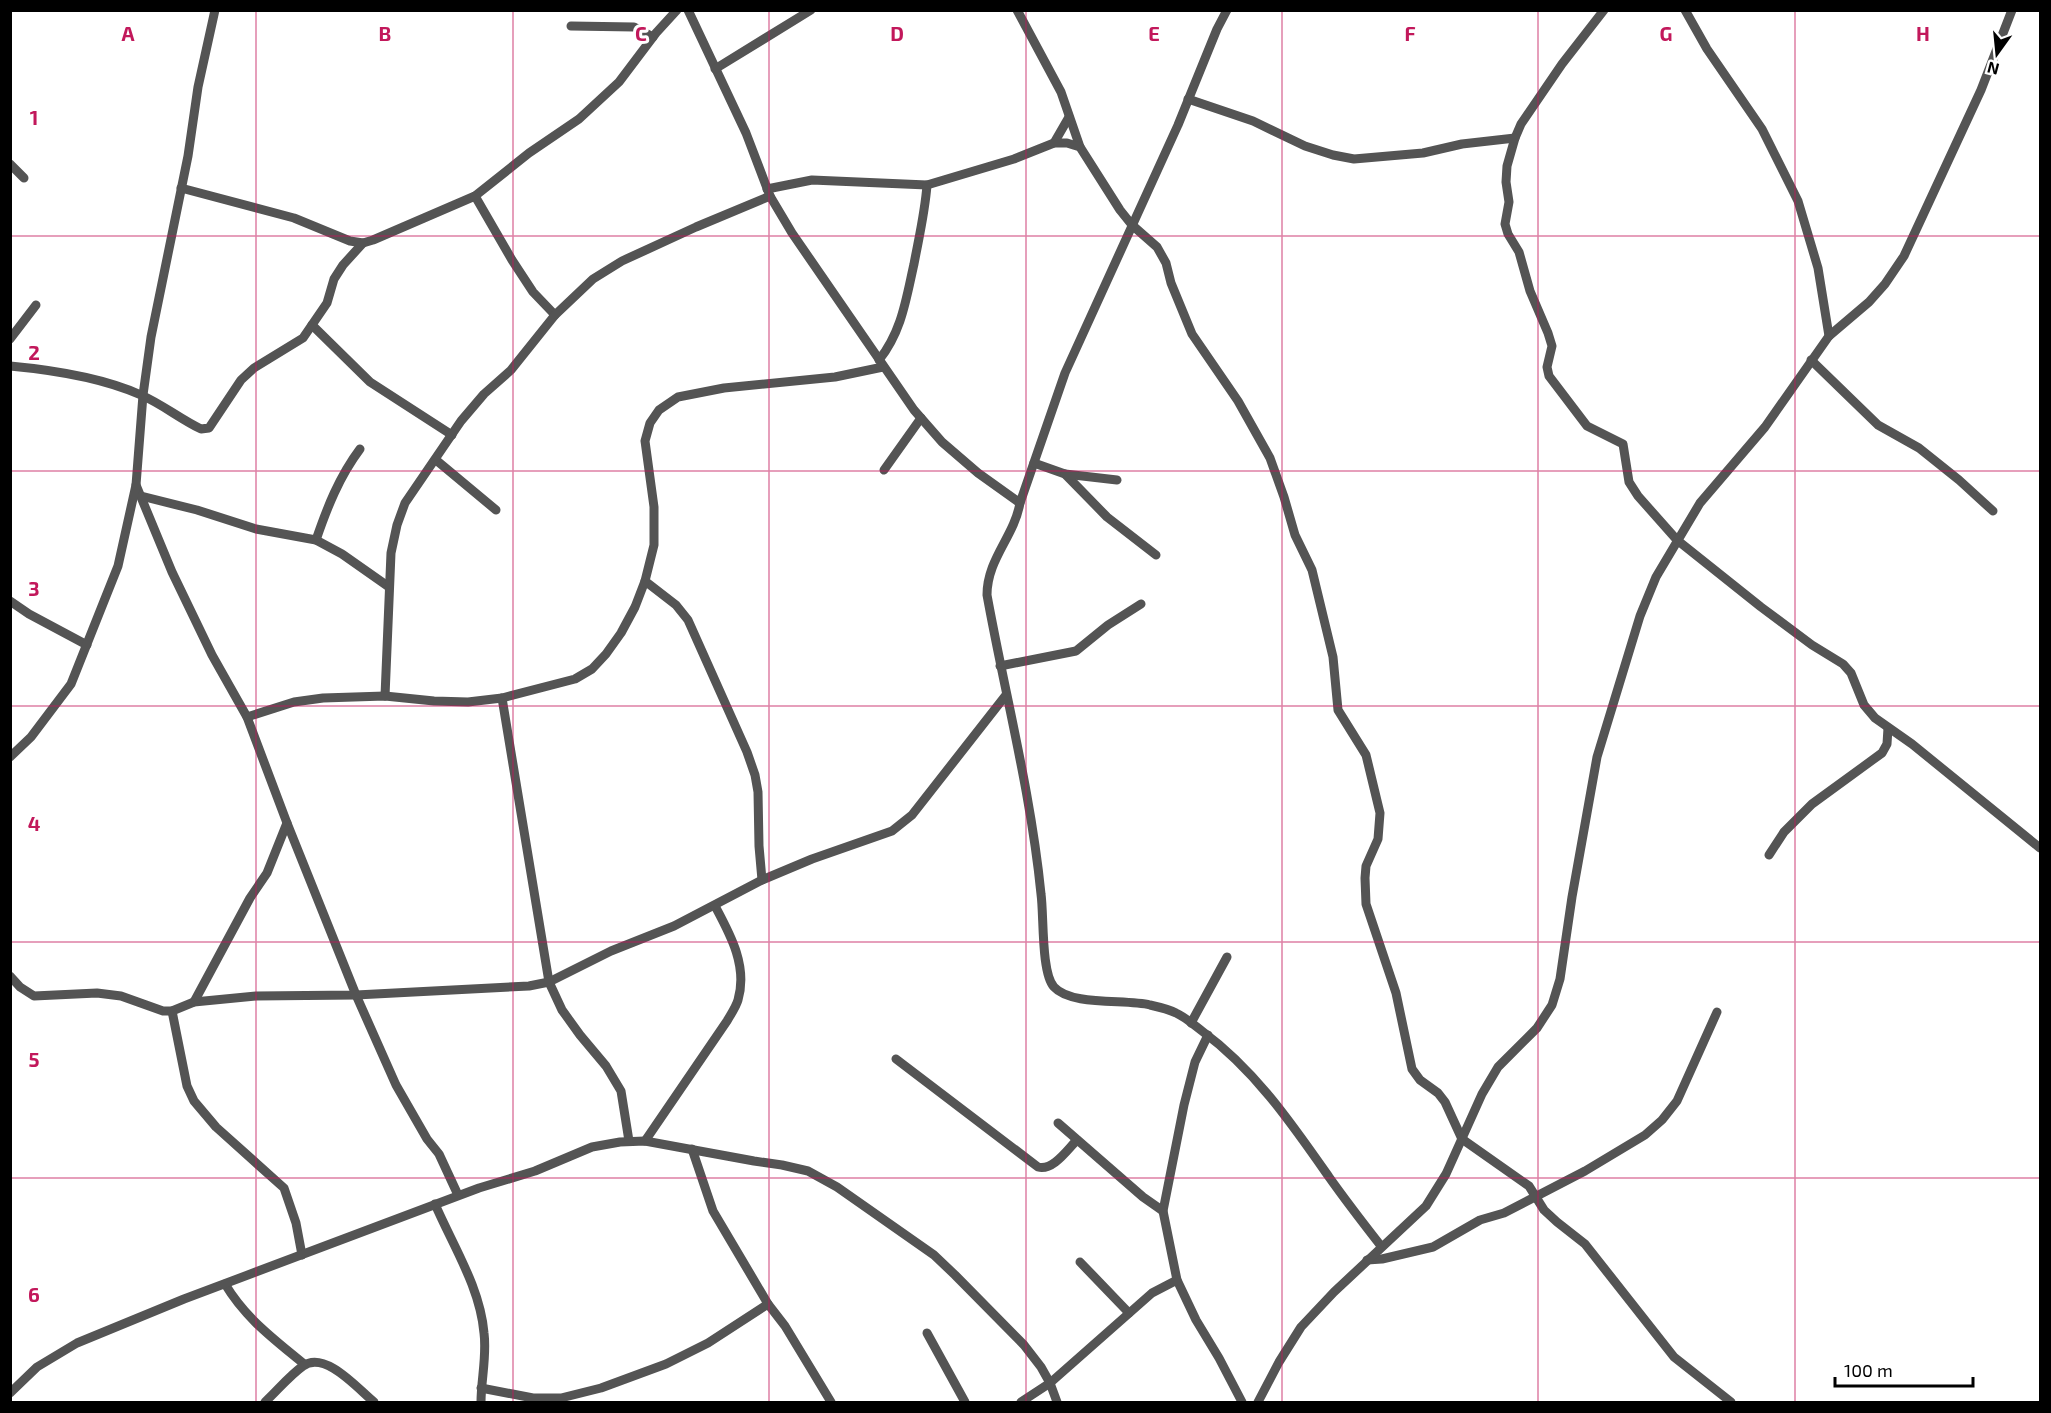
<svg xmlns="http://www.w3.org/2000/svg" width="2051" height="1413" viewBox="0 0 2051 1413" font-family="'Exo 2',sans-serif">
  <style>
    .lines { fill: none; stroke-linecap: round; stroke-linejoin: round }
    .minor { stroke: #545454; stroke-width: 9 }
    .grid { fill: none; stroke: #c2185b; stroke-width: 1.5; stroke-opacity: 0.55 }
    .grid-label { font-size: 20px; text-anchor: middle; font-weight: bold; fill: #c2185b; stroke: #fff; stroke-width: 6; stroke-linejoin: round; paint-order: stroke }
  </style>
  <rect width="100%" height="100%" fill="#fff"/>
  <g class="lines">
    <g class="minor">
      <path d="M688,10L746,133L770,196L792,233L914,410L942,442L978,473L1020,503"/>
      <path d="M1017,10L1061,92L1080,147"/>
      <path d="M1227,10L1217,29L1178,125L1065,373L1020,503C1014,537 987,559 987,595C1005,694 1031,793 1041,894C1044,915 1041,973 1054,987C1071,1006 1126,999 1150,1005C1159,1007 1168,1009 1176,1013C1185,1017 1194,1025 1202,1031C1255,1070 1292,1124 1329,1177C1346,1201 1363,1223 1381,1246"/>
      <path d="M1604,10L1562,64L1521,124L1515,138L1507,166L1506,182L1509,202L1505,224L1508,234L1519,252L1530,291L1548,333L1552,346L1547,367L1549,376L1587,426L1623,444L1629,482L1638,496L1677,540L1761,607L1812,645L1843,664L1851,673L1864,705L1875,718L1912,744L2040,848"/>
      <path d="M1685,10L1707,49L1762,129L1798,201L1818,268L1829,336"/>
      <path d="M571,26L634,27L653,37"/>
      <path d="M715,69L811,10"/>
      <path d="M1188,99L1253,121L1305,146L1333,155L1354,159L1423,153L1462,144L1515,138"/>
      <path d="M1054,143L1069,117"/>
      <path d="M10,164L24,178"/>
      <path d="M181,188L294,218L350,241L363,243L373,240L475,196L529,153L579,119L619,82L656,33L677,10"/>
      <path d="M767,189L812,180L927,185L1014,159L1054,143H1067L1080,147L1120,210L1132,225L1157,247L1166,263L1171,283L1192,334L1238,401L1270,458L1284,497L1295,535L1312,570L1333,657L1338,710L1366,755L1380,813L1378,839L1366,866L1365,878L1366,904L1396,993L1412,1069L1420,1080L1438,1093L1445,1102L1462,1139L1529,1186L1544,1210L1557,1222L1585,1244L1674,1357L1731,1402"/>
      <path d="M475,196L512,260L533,292L555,315"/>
      <path d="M312,325L370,382L452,435"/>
      <path d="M10,339L36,305"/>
      <path d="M879,360C902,331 906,299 914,264C919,237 925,212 927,185"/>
      <path d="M1811,360L1878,425L1919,448L1959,480L1993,511"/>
      <path d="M10,366C53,370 101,377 141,395C162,404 180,419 201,429L209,428L241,380L254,368L303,338L327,303L334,279L343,265L363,243"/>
      <path d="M436,460L496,510"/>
      <path d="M1034,463L1065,474L1107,517L1156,555"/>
      <path d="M884,470L921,418"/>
      <path d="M1065,474L1117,480"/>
      <path d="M136,485L172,572L212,655L247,717L287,823L356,995L396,1085L427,1139L439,1154L458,1195"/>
      <path d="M141,496L197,510L256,529L316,540L342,554L389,587"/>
      <path d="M316,540C327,508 339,477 360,449"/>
      <path d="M645,581L676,605L688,620L747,752L755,775L758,792L759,846L762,880"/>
      <path d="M10,601L29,614L87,645"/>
      <path d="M1000,666L1076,651L1108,625L1141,604"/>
      <path d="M385,696L391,553L397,525L405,503L461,421L484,394L511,370L555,315L593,279L622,261L696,227L770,196"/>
      <path d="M502,698L549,982L562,1010L580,1035L606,1066L621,1091L629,1141"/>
      <path d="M247,717L294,702L323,698L385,696L434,701L468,702L502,698L575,679L592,669L606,654L621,633L635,607L645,581L654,545V507L645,441L650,423L659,410L678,397L724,388L835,377L883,367"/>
      <path d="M10,757L31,737L71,684L118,566L136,485L143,395L151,337L188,156L198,87L215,10"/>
      <path d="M1769,855L1784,832L1812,804L1882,753L1887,744L1888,728"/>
      <path d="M10,976L20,987L34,996L97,993L121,996L163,1011H172L194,1002L256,996L356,995L529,986L549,982L611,951L674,926L762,880L812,859L892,831L912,815L1006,695"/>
      <path d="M194,1002L250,898L267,873L287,823"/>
      <path d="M172,1011L187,1086L194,1101L216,1127L284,1188L296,1223L302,1255"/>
      <path d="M1191,1023L1227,957"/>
      <path d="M1208,1035L1195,1062L1184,1105L1163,1211L1177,1280L1196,1320L1219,1358L1242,1402"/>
      <path d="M896,1059L1038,1167C1053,1171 1067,1150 1077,1140"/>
      <path d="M1058,1123L1143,1197L1163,1211"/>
      <path d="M645,1141L727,1021C731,1014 736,1007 738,1000C748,966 730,934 715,906"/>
      <path d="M692,1149L713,1211L768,1304L785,1326L831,1402"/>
      <path d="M435,1204C453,1246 480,1287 484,1333C487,1356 481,1380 481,1402"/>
      <path d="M1367,1260L1382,1259L1433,1247L1480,1220L1504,1213L1585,1171L1645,1135L1662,1120L1677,1101L1717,1012"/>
      <path d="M1080,1262L1129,1313"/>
      <path d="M225,1284C246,1319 274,1339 304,1364"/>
      <path d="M927,1333L965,1402"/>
      <path d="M481,1388L533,1398H561L601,1388L666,1364L708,1343L768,1304"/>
      <path d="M10,1393L37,1367L77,1343L184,1299L479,1188L535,1171L592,1147L620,1142L645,1141L754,1161L782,1165L808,1171L837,1187L934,1255L955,1275L1024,1345L1041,1367L1050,1383L1057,1402"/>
      <path d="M265,1402C277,1391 289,1376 303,1366C325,1350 358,1389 374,1402"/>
      <path d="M1021,1402L1050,1383L1152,1293L1177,1280"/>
      <path d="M1258,1402L1279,1362L1301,1327L1334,1292L1426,1206L1446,1174L1482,1094L1498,1067L1537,1028L1552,1005L1560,979L1572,897L1597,757L1640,616L1656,577L1700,503L1765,427L1829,336L1869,302L1885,284L1904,256L1981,90L2012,10"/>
    </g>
  </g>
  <path class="grid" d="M256,10V1402M513,10V1402M769,10V1402M1026,10V1402M1282,10V1402M1538,10V1402M1795,10V1402M10,236H2040M10,471H2040M10,706H2040M10,942H2040M10,1178H2040"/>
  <g class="grid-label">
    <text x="128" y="41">A</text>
    <text x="385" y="41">B</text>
    <text x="641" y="41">C</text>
    <text x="897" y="41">D</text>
    <text x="1154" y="41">E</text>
    <text x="1410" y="41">F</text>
    <text x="1666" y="41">G</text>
    <text x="1923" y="41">H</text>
    <text x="34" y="125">1</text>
    <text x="34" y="360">2</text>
    <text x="34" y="596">3</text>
    <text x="34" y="831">4</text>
    <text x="34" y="1067">5</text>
    <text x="34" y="1302">6</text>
  </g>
  <rect width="2051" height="1413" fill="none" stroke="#000000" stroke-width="24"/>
  <g transform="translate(1997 54) rotate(195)" stroke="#ffffff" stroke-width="4.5" paint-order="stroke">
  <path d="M0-4.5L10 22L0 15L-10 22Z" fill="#000000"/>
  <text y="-9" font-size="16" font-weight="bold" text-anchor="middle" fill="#000000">N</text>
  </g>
  <path d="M1835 1377v9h138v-9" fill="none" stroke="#000000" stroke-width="3"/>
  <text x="1844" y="1377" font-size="18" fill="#000000" stroke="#ffffff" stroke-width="4.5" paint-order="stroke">100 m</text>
</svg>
